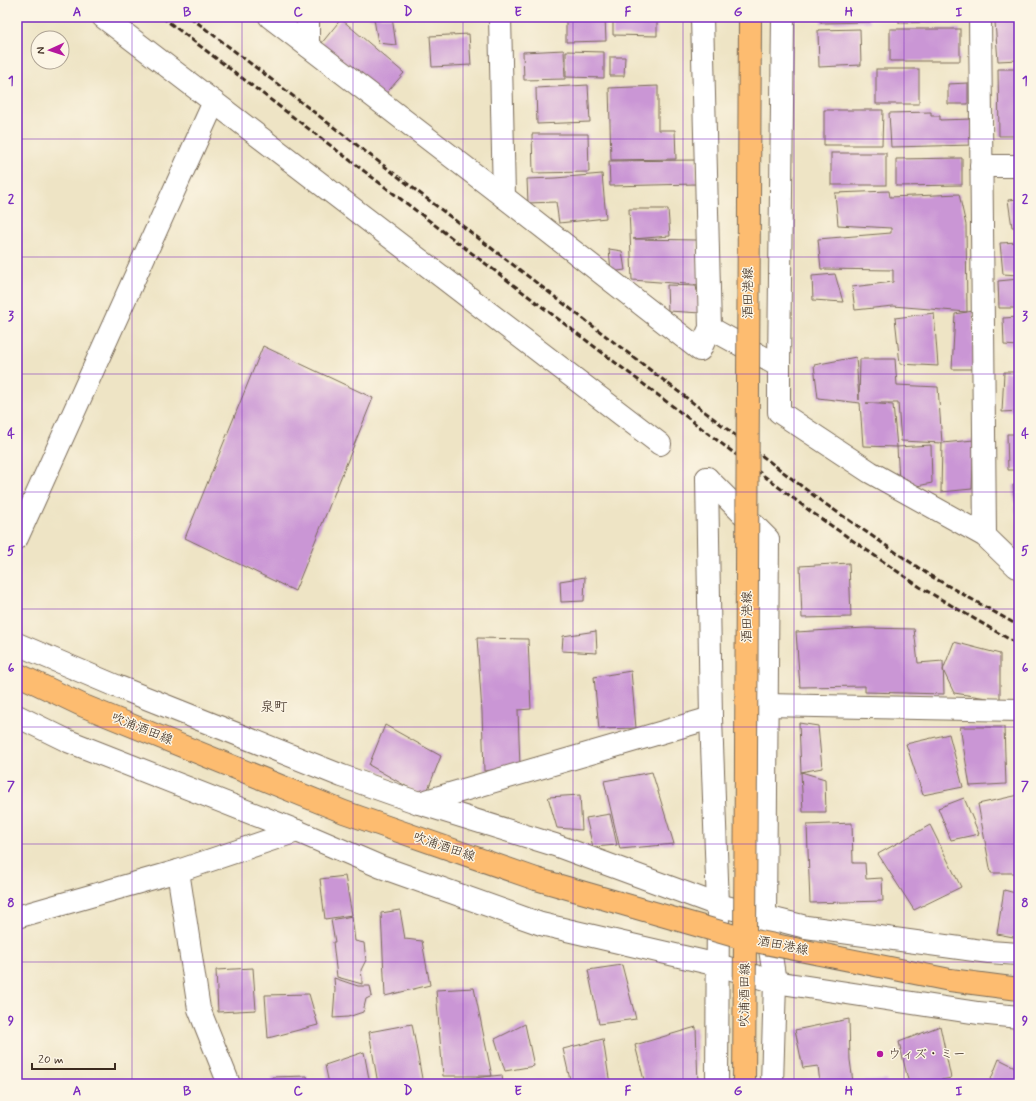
<svg xmlns="http://www.w3.org/2000/svg" width="1036" height="1101" viewBox="0 0 1036 1101" font-family="Mynerve,'Klee One',sans-serif">
  <style>
    .building { fill: #ca96d5 }
    .lines { fill: none; stroke-linecap: round; stroke-linejoin: round }
    .minor-casing { stroke: #7a6b58; stroke-width: 24 }
    .major-casing { stroke: #7a6b58; stroke-width: 24 }
    .minor { stroke: #fff; stroke-width: 22 }
    .major { stroke: #fdbc70; stroke-width: 22 }
    .rail { stroke: #3b2a1e; stroke-width: 3; stroke-dasharray: 6 3; stroke-linecap: butt }
    .major-bridge-casing { stroke: #7a6b58; stroke-width: 24; stroke-linecap: butt }
    .major-bridge { stroke: #fdbc70; stroke-width: 22 }
    .grid { fill: none; stroke: #7b2cbf; stroke-width: 1; stroke-opacity: 0.55 }
    .poi-dot { fill: #b5179e; stroke: #fcf5e5; stroke-width: 1.5 }
    .labels { text-anchor: middle; dominant-baseline: central; stroke-width: 3; stroke-linejoin: round; paint-order: stroke }
    .street-label { font-size: 13px; fill: #3b2a1e; stroke: #fcf5e5 }
    .poi-label { font-size: 13px; fill: #3b2a1e; stroke: #fcf5e5; text-anchor: start }
    .neighbourhood-label { font-size: 14px; fill: #3b2a1e; stroke: #fcf5e5 }
    .neatline { fill: none; stroke: #7b2cbf; stroke-width: 1.5 }
    .grid-label { font-size: 13px; text-anchor: middle; font-weight: bold; fill: #7b2cbf }
  </style>
  <rect width="100%" height="100%" fill="#fcf5e5"/>
  <filter id="ink" filterUnits="userSpaceOnUse"><feTurbulence type="fractalNoise" baseFrequency=".025" numOctaves="2"/><feDisplacementMap in="SourceGraphic" scale="8" xChannelSelector="R" yChannelSelector="G"/><feConvolveMatrix kernelMatrix="1 2 1 2 8 2 1 2 1" color-interpolation-filters="sRGB"/></filter>
  <filter id="wash" filterUnits="userSpaceOnUse"><feTurbulence type="fractalNoise" baseFrequency=".012" numOctaves="4" result="noise"/><feDisplacementMap in="SourceGraphic" scale="16" xChannelSelector="R" yChannelSelector="G"/><feGaussianBlur stdDeviation="0.9" result="paint"/><feColorMatrix in="noise" values="0 0 0 0 0 0 0 0 0 0 0 0 0 0 0 0 0 1.4 0 .05"/><feComposite in="paint" operator="in"/></filter>
  <g filter="url(#wash)">
    <rect width="100%" height="100%" fill="#eee4c5"/>
    <g id="blocks">
      <g class="building">
        <path d="M369,17H392L396,45L378,43L374,19L369,18Z"/>
        <path d="M566,17H605L606,41L566,42Z"/>
        <path d="M613,17H657V36L613,35Z"/>
        <path d="M821,17H870V22L821,23Z"/>
        <path d="M899,17H937V22L899,23Z"/>
        <path d="M341,19L404,73L383,97L321,44Z"/>
        <path d="M1019,21V60L998,61L995,22Z"/>
        <path d="M860,29L861,65L819,67L818,30Z"/>
        <rect x="890" y="29" width="70" height="32"/>
        <path d="M469,34L471,65L432,67L430,36Z"/>
        <path d="M564,50L565,79L524,80L523,52Z"/>
        <path d="M566,51L604,52V78L566,77Z"/>
        <path d="M610,57H625L624,76H610Z"/>
        <rect x="876" y="69" width="43" height="35"/>
        <path d="M998,69H1019V136H999Z"/>
        <path d="M968,83V104H948V84Z"/>
        <path d="M588,85L590,122L537,124L536,88Z"/>
        <path d="M658,86V130H675L676,159L611,160L609,88Z"/>
        <path d="M824,110H883L882,145H824Z"/>
        <path d="M931,112V116H940V120L972,119L973,145L891,147L889,113Z"/>
        <path d="M532,134H588L589,172L533,173Z"/>
        <rect x="831" y="153" width="55" height="32"/>
        <path d="M962,158V185L896,186V159Z"/>
        <path d="M696,160V184L610,186L609,161Z"/>
        <path d="M602,174L606,218L559,223L556,202L528,203L527,179L555,178Z"/>
        <path d="M889,191L890,197L959,194L966,225L967,312L893,306L855,310L852,287L893,282V270L821,269L818,239L891,233V228L838,225L835,193Z"/>
        <path d="M1019,199V227H1012L1008,200Z"/>
        <path d="M629,209H668L670,236L633,239L697,240L700,285L632,280Z"/>
        <path d="M1019,242V275L1003,274L1000,243Z"/>
        <path d="M609,249L622,251L625,270L611,272Z"/>
        <path d="M835,274L843,302L813,300L812,276Z"/>
        <path d="M1019,279V308H999L998,281Z"/>
        <path d="M667,285L696,286L701,313L668,311Z"/>
        <path d="M973,311L974,369H952L955,314Z"/>
        <path d="M934,313L938,366L900,364L895,318Z"/>
        <path d="M1019,317V346L1004,345L1003,318Z"/>
        <path d="M263,346L373,398L295,591L185,538Z"/>
        <path d="M856,357L859,400L860,359H895L897,385L938,387L942,443L901,441L898,403H866L893,405L897,447L863,446L860,403L818,398L814,365Z"/>
        <path d="M1004,372H1019V411L1002,412Z"/>
        <path d="M1007,434H1019V470H1008Z"/>
        <path d="M974,440L972,489L941,492L942,443Z"/>
        <path d="M931,445L932,483L908,488L907,479L899,480L897,447Z"/>
        <path d="M1013,485H1019V513H1016Z"/>
        <path d="M1018,522H1019V545H1016Z"/>
        <path d="M849,563L851,617L802,618L800,566Z"/>
        <path d="M585,577L584,601L561,602L560,581Z"/>
        <path d="M865,628L914,629L918,663L943,661L944,694L865,692V686L800,687L796,632Z"/>
        <path d="M596,631L597,653L562,651L563,636Z"/>
        <path d="M477,638L528,639L531,709L518,710L520,767L484,771L482,712Z"/>
        <path d="M954,642L1000,654V700L954,693L943,670Z"/>
        <path d="M631,671L636,728L599,729L594,677Z"/>
        <path d="M799,723L818,726L822,768L801,772Z"/>
        <path d="M385,725L441,756L425,797L369,765Z"/>
        <path d="M960,727H1004L1006,784L970,786Z"/>
        <path d="M949,734L963,787L923,795L906,744Z"/>
        <path d="M652,772L674,844L620,849L604,781Z"/>
        <path d="M801,772L825,779L826,812H803Z"/>
        <path d="M580,795L582,830L557,828L548,797Z"/>
        <path d="M1019,795V873H991L978,804Z"/>
        <path d="M964,798L979,834L951,840L938,808Z"/>
        <path d="M610,814L617,845L593,847L586,818Z"/>
        <path d="M852,823L853,863H865L866,879L882,878L883,901L810,903L807,825Z"/>
        <path d="M930,825L961,887L914,910L878,854Z"/>
        <path d="M345,876L352,915L325,919L320,879Z"/>
        <path d="M1004,890L1019,894V938L997,934Z"/>
        <path d="M400,910L405,939L422,941L430,985L385,996L381,913Z"/>
        <path d="M352,916L355,941L364,943L366,960L361,970L362,978V984L337,977L333,942H335L331,920Z"/>
        <path d="M622,965L636,1019L599,1024L588,970Z"/>
        <path d="M253,968L256,1010L218,1012L216,970Z"/>
        <path d="M334,978L358,986H370L372,996L366,999L363,1012L348,1017L333,1018L335,990Z"/>
        <path d="M474,988L492,1076L502,1075L503,1084H440L439,1082L492,1076H443L436,990Z"/>
        <path d="M309,994L318,1025L268,1038L265,995Z"/>
        <path d="M849,1019L850,1060L853,1082L886,1080L887,1084H820L818,1066L803,1068L795,1030Z"/>
        <path d="M412,1024L423,1084H378L369,1032Z"/>
        <path d="M525,1024L534,1066L505,1071L495,1039Z"/>
        <path d="M940,1026L951,1078L922,1084H909L899,1042Z"/>
        <path d="M696,1027L698,1084H645L635,1045Z"/>
        <path d="M603,1039L609,1078L611,1084H571L563,1049Z"/>
        <path d="M364,1052L370,1084H329L325,1065Z"/>
        <path d="M999,1059L1019,1069V1084H989Z"/>
        <path d="M307,1076L309,1084H272V1077Z"/>
      </g>
    </g>
  </g>
  <g filter="url(#ink)">
    <use href="#blocks" fill-opacity="0" stroke="#7a6b58" stroke-width="1"/>
    <g class="lines">
      <defs>
        <g id="minor">
          <path d="M270,17L504,197L700,350L710,328L702,17"/>
          <path d="M308,17V46"/>
          <path d="M500,17L504,197"/>
          <path d="M783,17L779,366V412L870,472L985,536L1016,566L1019,568"/>
          <path d="M980,17L985,536"/>
          <path d="M214,102L660,444"/>
          <path d="M981,166H1019"/>
          <path d="M710,328L779,366"/>
          <path d="M707,478L768,539L765,917L775,982L772,1084"/>
          <path d="M707,478L711,718L718,905L717,1084"/>
          <path d="M17,538L214,102L103,17"/>
          <path d="M17,644L116,686L342,776L419,803L555,845L718,905L806,927L989,952L1019,954"/>
          <path d="M766,705L1019,710"/>
          <path d="M17,716L68,741L297,831L381,867L541,924L718,965L775,982L978,1013L1019,1017"/>
          <path d="M419,803L711,718"/>
          <path d="M178,871L199,1009L229,1084"/>
          <path d="M17,917L178,871L297,831"/>
        </g>
        <g id="major">
          <path d="M17,674L84,706L344,812L536,879"/>
          <path d="M950,980L1019,989"/>
        </g>
      </defs>
      <use href="#minor" class="minor-casing"/>
      <use href="#major" class="major-casing"/>
      <use href="#minor" class="minor"/>
      <use href="#major" class="major"/>
      <g class="rail">
        <path d="M162,17L810,511L920,587L1019,645"/>
        <path d="M190,17L821,501L929,575L1019,626"/>
      </g>
      <defs>
        <g id="major-bridge">
          <path d="M536,879L745,939L950,980"/>
          <path d="M744,1084L745,939L750,17"/>
        </g>
      </defs>
      <use href="#major-bridge" class="major-bridge-casing"/>
      <use href="#major-bridge" class="major-bridge"/>
    </g>
  </g>
  <path class="grid" d="M132,17V1084M242,17V1084M353,17V1084M463,17V1084M573,17V1084M683,17V1084M794,17V1084M904,17V1084M17,139H1019M17,257H1019M17,374H1019M17,492H1019M17,609H1019M17,727H1019M17,844H1019M17,962H1019"/>
  <circle class="poi-dot" cx="880" cy="1054" r="4"/>
  <g class="labels">
    <g class="street-label">
      <text transform="translate(748 293) rotate(-90)">酒田港線</text>
      <text transform="translate(747 617) rotate(-90)">酒田港線</text>
      <text transform="translate(142 729) rotate(22)">吹浦酒田線</text>
      <text transform="translate(444 847) rotate(19)">吹浦酒田線</text>
      <text transform="translate(783 946) rotate(11)">酒田港線</text>
      <text transform="translate(745 995) rotate(-89)">吹浦酒田線</text>
    </g>
    <g class="poi-label">
      <text x="888" y="1054">ウィズ・ミー</text>
    </g>
    <g class="neighbourhood-label">
      <text x="274" y="707">泉町</text>
    </g>
  </g>
  <rect width="1036" height="1101" fill="none" stroke="#fcf5e5" stroke-width="44"/>
  <g transform="translate(50 50) rotate(267)"><circle r="19" fill="#fcf5e5" stroke="#afa495"/>
  <path d="M0-3L7 15L0 10L-7 15Z" fill="#b5179e"/>
  <text y="-6" font-size="11" font-weight="bold" text-anchor="middle" fill="#3b2a1e">N</text>
  </g>
  <path d="M32 1063v6h83v-6" fill="none" stroke="#3b2a1e" stroke-width="2"/>
  <text x="38" y="1063" font-size="12" fill="#3b2a1e" stroke="#fcf5e5" stroke-width="3" paint-order="stroke">20 m</text>
  <rect x="22" y="22" width="992" height="1057" class="neatline"/>
  <g class="grid-label">
    <text x="77" y="16">A</text>
    <text x="187" y="16">B</text>
    <text x="298" y="16">C</text>
    <text x="408" y="16">D</text>
    <text x="518" y="16">E</text>
    <text x="628" y="16">F</text>
    <text x="738" y="16">G</text>
    <text x="849" y="16">H</text>
    <text x="959" y="16">I</text>
    <text x="11" y="85">1</text>
    <text x="1025" y="85">1</text>
    <text x="11" y="203">2</text>
    <text x="1025" y="203">2</text>
    <text x="11" y="320">3</text>
    <text x="1025" y="320">3</text>
    <text x="11" y="438">4</text>
    <text x="1025" y="438">4</text>
    <text x="11" y="555">5</text>
    <text x="1025" y="555">5</text>
    <text x="11" y="672">6</text>
    <text x="1025" y="672">6</text>
    <text x="11" y="790">7</text>
    <text x="1025" y="790">7</text>
    <text x="11" y="907">8</text>
    <text x="1025" y="907">8</text>
    <text x="11" y="1025">9</text>
    <text x="1025" y="1025">9</text>
    <text x="77" y="1095">A</text>
    <text x="187" y="1095">B</text>
    <text x="298" y="1095">C</text>
    <text x="408" y="1095">D</text>
    <text x="518" y="1095">E</text>
    <text x="628" y="1095">F</text>
    <text x="738" y="1095">G</text>
    <text x="849" y="1095">H</text>
    <text x="959" y="1095">I</text>
  </g>
</svg>
